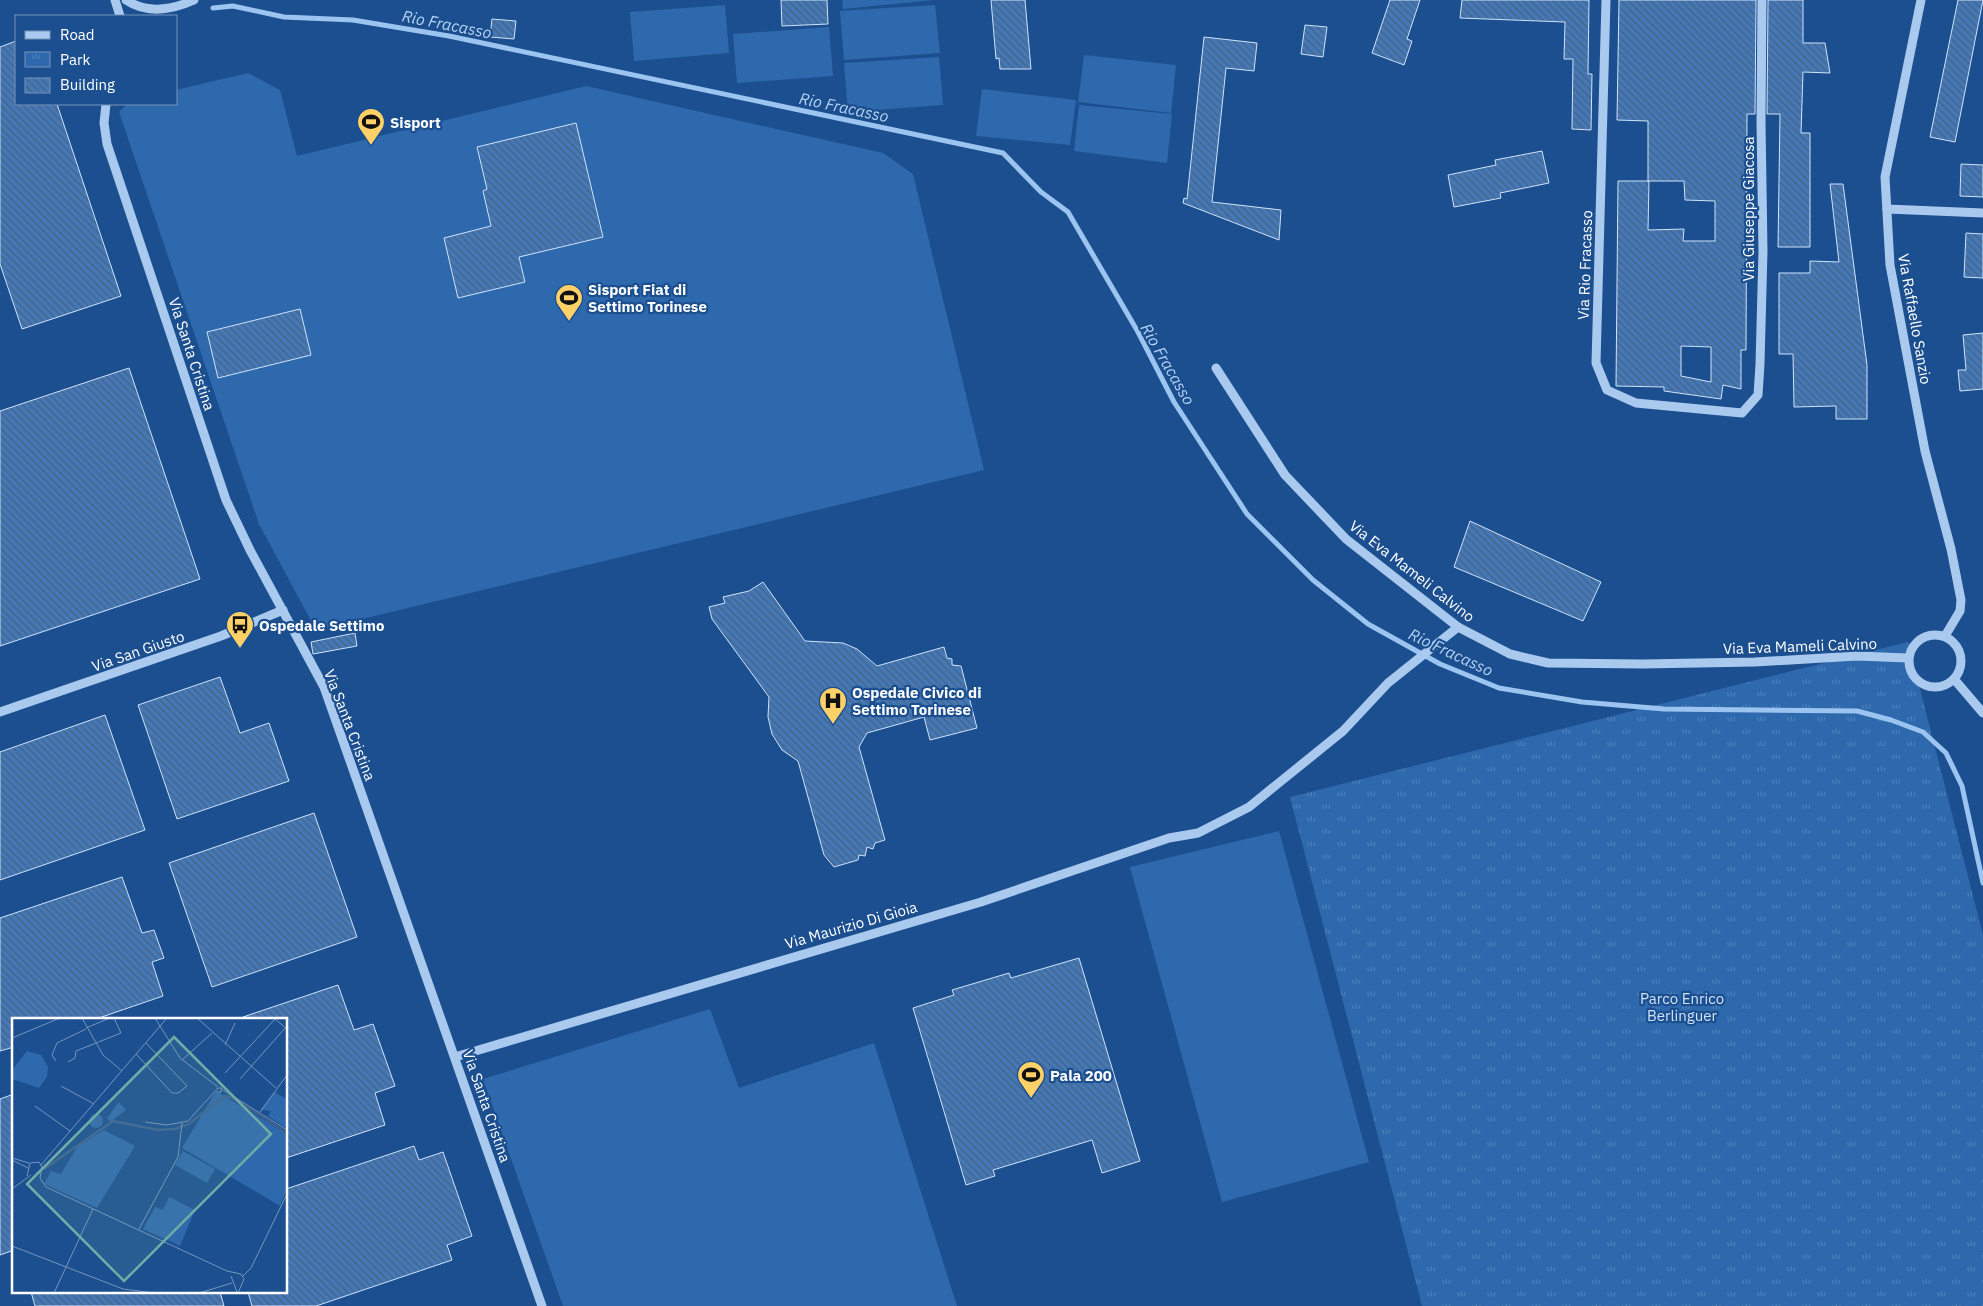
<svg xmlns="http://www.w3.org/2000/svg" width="1983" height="1306" viewBox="0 0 1983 1306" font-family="'IBM Plex Sans',sans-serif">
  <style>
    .grass { fill: #2e69ad }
    .park { fill: url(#park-tufts) }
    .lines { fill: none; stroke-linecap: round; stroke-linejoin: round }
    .stream { stroke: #9cc4f0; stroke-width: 5 }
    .building { fill: url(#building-back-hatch); stroke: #cfe3fa; fill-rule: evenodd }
    .minor { stroke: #a9c9ee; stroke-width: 9 }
    .labels { text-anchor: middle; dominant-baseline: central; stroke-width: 4.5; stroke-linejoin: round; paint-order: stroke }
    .poi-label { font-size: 15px; font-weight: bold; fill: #fff; stroke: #1b4f8f; text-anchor: start }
    .street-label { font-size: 15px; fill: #fff; stroke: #1b4f8f }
    .park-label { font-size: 15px; fill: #cfe3fa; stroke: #1b4f8f }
    .water-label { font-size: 16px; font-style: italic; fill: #b5d3f5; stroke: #1b4f8f }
    .inset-river { fill: none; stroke: #3c6290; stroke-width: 2.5 }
    .inset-road { fill: none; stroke: #7695bc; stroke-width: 1 }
    .view { fill: #6fada8; fill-opacity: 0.15; stroke: #6fada8; stroke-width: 2.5 }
    .inset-edge { fill: none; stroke: #fff; stroke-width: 2.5 }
  </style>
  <defs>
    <pattern id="park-tufts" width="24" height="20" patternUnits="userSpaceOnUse" patternTransform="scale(1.25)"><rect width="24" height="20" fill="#2e69ad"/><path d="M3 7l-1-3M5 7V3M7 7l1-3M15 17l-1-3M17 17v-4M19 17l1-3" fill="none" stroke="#4d80b9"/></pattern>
    <pattern id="building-back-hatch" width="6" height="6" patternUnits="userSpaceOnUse" patternTransform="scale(1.25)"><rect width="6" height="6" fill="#4478b7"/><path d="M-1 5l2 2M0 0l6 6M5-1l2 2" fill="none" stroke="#486282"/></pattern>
  </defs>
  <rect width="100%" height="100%" fill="#1b4f8f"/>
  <g class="grass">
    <path d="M842,0H934L843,9Z"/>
    <path d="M725,5L729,53L634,61L630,12Z"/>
    <path d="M935,5L940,53L844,60L840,11Z"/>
    <path d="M829,27L833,76L737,83L733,34Z"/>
    <path d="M1084,55L1176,65L1171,113L1078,102Z"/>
    <path d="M939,57L943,105L848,112L844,63Z"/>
    <path d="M248,73L280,90L297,156L586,86L883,153L913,174L984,470L316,630L259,524L119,112L127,104H176V90Z"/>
    <path d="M982,89L1076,100L1070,145L976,136Z"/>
    <path d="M1079,105L1172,114L1167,163L1074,151Z"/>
    <path d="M1279,831L1369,1162L1222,1202L1130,867Z"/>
    <path d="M710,1009L739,1088L874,1043L957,1306H563L483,1079Z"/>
  </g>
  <path class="park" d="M1908,642L1983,935V1306H1422L1290,797Z"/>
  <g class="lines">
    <path class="stream" d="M213,8L233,6L284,17L353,20L449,36L1003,153L1041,192L1068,212L1138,332L1174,402L1247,514L1313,580L1368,624L1440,664L1499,688L1582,702L1664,709L1857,711L1891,720L1923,732L1946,753L1962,786L1983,883"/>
  </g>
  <g class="building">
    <path d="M781,0H827L828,24L782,26Z"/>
    <path d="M991,0H1025L1031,69H1000L999,58L996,59Z"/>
    <path d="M1390,0H1420L1407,39L1412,41L1404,65L1372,53Z"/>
    <path d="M1462,0H1589L1588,74H1592L1591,130L1572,129L1573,59H1564L1565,22L1460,18Z"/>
    <path d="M1619,0H1756L1755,114H1747L1746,350H1741V389L1723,385L1721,399L1664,391V387L1616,386L1618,181H1649L1648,230L1684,229L1683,241H1715V201L1685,200L1684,181H1648V121L1617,120ZM1681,346L1711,347V382L1681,376Z"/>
    <path d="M1768,0H1803V43H1825L1830,73L1803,72L1801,133H1810V247H1778L1780,114H1767Z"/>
    <path d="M1958,0H1983L1955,142L1930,137Z"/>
    <path d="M492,19L516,21L514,39L490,37Z"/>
    <path d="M1305,25L1327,27L1323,57L1301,54Z"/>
    <path d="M1204,37L1257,43L1254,71L1226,68L1212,202L1281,210L1279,240L1183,203L1184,198L1187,199Z"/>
    <path d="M16,41V104H57L121,296L22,329L0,264V47Z"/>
    <path d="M576,123L603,237L519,257L525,282L458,298L444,238L491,226L483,191L487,189L477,147Z"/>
    <path d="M1542,151L1549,183L1500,193L1501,198L1454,207L1448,175L1496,165L1495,160Z"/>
    <path d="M1961,164L1983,165V197L1960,196Z"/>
    <path d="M1830,184H1843L1867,365V419H1836V406L1794,407L1793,354H1779V273H1810V261L1839,262Z"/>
    <path d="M1966,233L1983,234V278L1964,277Z"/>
    <path d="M300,309L311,355L218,378L207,332Z"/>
    <path d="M1983,333V389L1960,391L1958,370H1966L1963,335Z"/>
    <path d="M129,368L200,579L0,646V411Z"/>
    <path d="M1470,521L1601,582L1583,621L1454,567Z"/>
    <path d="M763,582L805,641L843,643L857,649L877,666L944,647L947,658L952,659V665L961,666L977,728L930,740L924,717L867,733L859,747L885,840L875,843L873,849L867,847L865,856L859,855L858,860L834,867L824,855L798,761L782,750L772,734L768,717L769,697L712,619L709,607L725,603L723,597L749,591Z"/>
    <path d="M355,633L357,646L313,654L311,642Z"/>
    <path d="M220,677L240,733L269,723L289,781L177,819L138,705Z"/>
    <path d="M105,715L145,830L0,880V752Z"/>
    <path d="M314,813L357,937L212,987L169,863Z"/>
    <path d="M122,877L142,933L154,930L164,958L152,962L163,996L93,1020H14V1047L0,1051V918Z"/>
    <path d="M1079,958L1140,1161L1102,1173L1092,1140L993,1170L995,1176L966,1185L913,1008L954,995L952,990L1009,973L1011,978Z"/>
    <path d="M338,985L354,1030L373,1024L395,1086L375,1093L385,1125L286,1158V1020H243V1017Z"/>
    <path d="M14,1094V1250L0,1255V1099Z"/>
    <path d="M414,1146L419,1160L443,1152L472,1236L447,1245L452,1260L316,1306H252L248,1292H286V1189Z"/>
    <path d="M31,1292H220L224,1306H35Z"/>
  </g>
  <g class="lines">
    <g class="minor">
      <path d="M115,0L120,16"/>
      <path d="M126,0C147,14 172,10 194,0"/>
      <path d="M1606,0L1596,363L1607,390L1636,403L1742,413L1758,395L1760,364L1763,251L1761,122L1762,0"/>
      <path d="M1921,0L1885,177L1890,265L1925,451L1951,549L1961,600L1960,611L1945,636"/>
      <path d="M106,104L104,123L107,144L226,500L250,550L324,687L542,1306"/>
      <path d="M1887,209L1983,213"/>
      <path d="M1216,368L1285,475L1346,539L1458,627L1510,654L1548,663L1643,664L1755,662L1857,656L1908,658"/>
      <circle cx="1935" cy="661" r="26"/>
      <path d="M1954,679L1983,713"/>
      <path d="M0,712L221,636L283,610"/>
      <path d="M455,1057L981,902L1169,838L1198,833L1249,807L1343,731L1388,683L1458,627"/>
    </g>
  </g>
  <defs>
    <symbol id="stadium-pin" viewBox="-11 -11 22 30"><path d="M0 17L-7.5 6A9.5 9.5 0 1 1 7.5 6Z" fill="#ffd166" stroke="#1b4f8f"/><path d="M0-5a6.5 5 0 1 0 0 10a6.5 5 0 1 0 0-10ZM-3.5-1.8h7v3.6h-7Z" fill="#111"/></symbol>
    <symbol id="bus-pin" viewBox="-11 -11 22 30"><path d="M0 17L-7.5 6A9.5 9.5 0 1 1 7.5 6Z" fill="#ffd166" stroke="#1b4f8f"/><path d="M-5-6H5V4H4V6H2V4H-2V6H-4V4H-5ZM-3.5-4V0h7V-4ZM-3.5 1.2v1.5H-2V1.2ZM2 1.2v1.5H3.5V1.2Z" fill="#111"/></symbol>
    <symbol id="hospital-pin" viewBox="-11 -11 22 30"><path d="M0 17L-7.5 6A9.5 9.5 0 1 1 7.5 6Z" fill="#ffd166" stroke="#1b4f8f"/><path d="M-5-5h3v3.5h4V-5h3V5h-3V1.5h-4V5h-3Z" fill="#111"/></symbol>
  </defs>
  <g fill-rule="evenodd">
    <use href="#stadium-pin" x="355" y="106" width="32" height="43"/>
    <use href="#stadium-pin" x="553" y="282" width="32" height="43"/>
    <use href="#bus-pin" x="224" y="609" width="32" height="43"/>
    <use href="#hospital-pin" x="817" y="685" width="32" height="43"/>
    <use href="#stadium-pin" x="1015" y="1059" width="32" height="43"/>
  </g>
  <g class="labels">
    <g class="poi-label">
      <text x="390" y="122">Sisport</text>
      <text x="588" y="289">Sisport Fiat di<tspan x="588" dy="17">Settimo Torinese</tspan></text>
      <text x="259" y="625">Ospedale Settimo</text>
      <text x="852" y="692">Ospedale Civico di<tspan x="852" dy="17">Settimo Torinese</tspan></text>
      <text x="1050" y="1075">Pala 200</text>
    </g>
    <g class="street-label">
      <text transform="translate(1748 209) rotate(-90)">Via Giuseppe Giacosa</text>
      <text transform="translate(1585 265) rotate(-88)">Via Rio Fracasso</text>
      <text transform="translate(1915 319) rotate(80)">Via Raffaello Sanzio</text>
      <text transform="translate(192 354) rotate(72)">Via Santa Cristina</text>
      <text transform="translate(1412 571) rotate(38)">Via Eva Mameli Calvino</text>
      <text transform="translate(1800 646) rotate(-2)">Via Eva Mameli Calvino</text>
      <text transform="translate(138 651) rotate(-19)">Via San Giusto</text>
      <text transform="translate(350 725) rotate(69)">Via Santa Cristina</text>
      <text transform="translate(851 925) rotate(-16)">Via Maurizio Di Gioia</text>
      <text transform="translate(487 1106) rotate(71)">Via Santa Cristina</text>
    </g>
    <g class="park-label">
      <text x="1682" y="998">Parco Enrico<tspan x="1682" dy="17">Berlinguer</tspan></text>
    </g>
    <g class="water-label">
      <text transform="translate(447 24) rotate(11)">Rio Fracasso</text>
      <text transform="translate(844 107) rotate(12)">Rio Fracasso</text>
      <text transform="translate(1168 364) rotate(60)">Rio Fracasso</text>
      <text transform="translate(1451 652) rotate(25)">Rio Fracasso</text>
    </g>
  </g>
  <g transform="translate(12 1018)">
    <rect width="275" height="275" fill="#1b4f8f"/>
    <path d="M15,33L29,37L36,49L35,59L27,70L0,61V52ZM107,84L114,92L98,104L95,100ZM77 103a7 7 0 1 1 14 0a7 7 0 1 1-14 0ZM92,112L123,128L85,190L32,166L39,153L49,156L65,129ZM171,133L203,151L195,165L163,147ZM157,179L183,192L168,228L131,211L143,189L151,192Z" fill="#2e69ad"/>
    <path d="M204,73L275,116V172L268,188L170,130ZM262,74L275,81V111L256,98L259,93L249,92Z" fill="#2e69ad"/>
    <path class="inset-river" d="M32,151L101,103L146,112L163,111L177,106L212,78L219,79L275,115"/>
    <path class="inset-road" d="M70,0L91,37L110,53M143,0L168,40L206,69M185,0L264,70M263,1L275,11M74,10L98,0M0,20L48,0M213,27L223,5M124,36L160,75H166L175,68L134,25M170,42L200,15M44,43L40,37L45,25L74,11M56,44L63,40L64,33L109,15L102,0M213,55L264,0M228,61L275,8M49,68L82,86M211,72L275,112M23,88L58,113M248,94L275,57M133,104L155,107L176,103L206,70H210L209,74H205M0,140L17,145M0,142L16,150M29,147L155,0M15,158L18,145L27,144L30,149L28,160L34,169L215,253L229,256L232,261L226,275M0,171L19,157M127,211L166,139L170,105M0,228L111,271L143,275M219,258L225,274M231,258L239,250L275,176M42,275L81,191M187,275L220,265"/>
    <path class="view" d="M162,19L259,116L112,263L15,166Z"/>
    <rect width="275" height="275" class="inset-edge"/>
  </g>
  <rect x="15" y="15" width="162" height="90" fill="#1b4f8f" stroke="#7695bc"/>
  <rect x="25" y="31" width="25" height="8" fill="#a9c9ee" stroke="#7695bc"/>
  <text x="60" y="40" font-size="15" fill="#ffffff">Road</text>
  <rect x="25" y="52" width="25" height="15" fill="url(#park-tufts)" stroke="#7695bc"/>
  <text x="60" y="65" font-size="15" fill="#ffffff">Park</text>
  <rect x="25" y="78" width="25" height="15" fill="url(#building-back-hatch)" stroke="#7695bc"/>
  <text x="60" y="90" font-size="15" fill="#ffffff">Building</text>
</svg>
